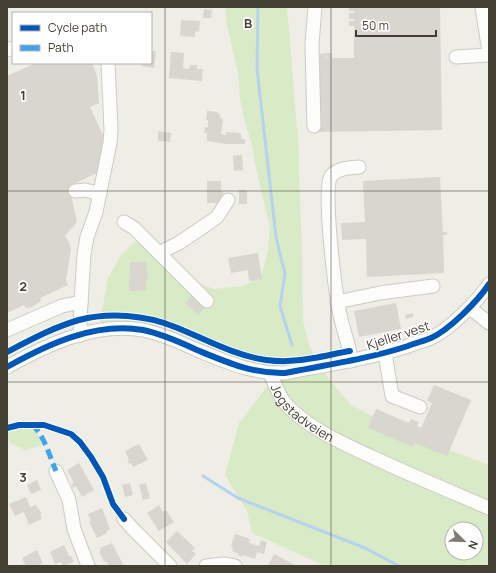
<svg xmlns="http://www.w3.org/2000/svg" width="496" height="573" viewBox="0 0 496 573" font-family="Manrope,sans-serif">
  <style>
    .green { fill: #d9eac6; fill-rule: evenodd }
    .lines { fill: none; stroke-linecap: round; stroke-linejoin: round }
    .stream { stroke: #b5d3ee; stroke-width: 3 }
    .building { fill: #d8d6cf }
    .minor-casing { stroke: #cccbc4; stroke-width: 15 }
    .minor { stroke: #fcfcfb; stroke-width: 13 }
    .quiet { stroke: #3fa4eb; stroke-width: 5; stroke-dasharray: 10 5; stroke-linecap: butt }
    .cycleway-casing { stroke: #fff; stroke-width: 8 }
    .cycleway { stroke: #0057b8; stroke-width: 6 }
    .grid { fill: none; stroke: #443f33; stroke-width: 1; stroke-opacity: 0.55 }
    .labels { text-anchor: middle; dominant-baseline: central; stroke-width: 3.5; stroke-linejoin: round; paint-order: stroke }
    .street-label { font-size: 13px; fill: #443f33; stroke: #fff }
    .grid-label { font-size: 13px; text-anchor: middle; font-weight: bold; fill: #443f33; stroke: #fff; stroke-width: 3.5; stroke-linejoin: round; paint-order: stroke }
  </style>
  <rect width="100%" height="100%" fill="#eeede6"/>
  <g class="green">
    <path d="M225,7H287L299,153V177L302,249L303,321L309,345L319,365L332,383L350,404L364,412L438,446L489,465V566H325L252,533L247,511L225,475L239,423L276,375L199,346L166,328L100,322L108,278L121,255L141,236L180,266L200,284L214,289L242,286L261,277L268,251L270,228L256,168L252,145L245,122L240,99L238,73L227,25ZM452,529H476V553H452Z"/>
    <path d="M31,426L36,431L42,445L25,450L11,443L7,438V431L16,427Z"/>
  </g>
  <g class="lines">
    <g class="stream">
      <path d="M258,7L257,69L276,237L285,274L280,306L292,345"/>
      <path d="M203,476L238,498L365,548L399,566"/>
    </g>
  </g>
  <g class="building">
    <path d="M349,7H440L442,130L318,132L315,59H320V54L326,53V58H327L326,53H332V58H354V26H349V21H354V19H349V13H354V11H349Z"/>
    <path d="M204,9L212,10L211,18H203Z"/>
    <path d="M181,20L200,21L199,32L195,31V37L180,36Z"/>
    <path d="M151,51H156L154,68L141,66L142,63H151Z"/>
    <path d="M171,52L184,53L183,68L189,69L190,65H197V69H203L202,81L169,78Z"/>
    <path d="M36,63H92L97,76L99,103L90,107L103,135V142L97,173L69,186L77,222L65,236L69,242L71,249L66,280L68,285L40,298L41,301L32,307L26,308L24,305L7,313V76Z"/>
    <path d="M207,111L218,112V114H220V118L223,119L221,134L226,135V132L239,133L241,134V139H245V144H226L207,141V133H204L205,127H208V120H206Z"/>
    <path d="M158,131L171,133L170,142L158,141Z"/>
    <path d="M242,155L243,170L234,171L233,156Z"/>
    <path d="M440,177L443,232H447V235H443L444,273L367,277L366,239L342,240L341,223L365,222L363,181Z"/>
    <path d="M207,181H221V191H223V200L221,203H207Z"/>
    <rect x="239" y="190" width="8" height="14"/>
    <path d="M258,253L262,279L249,281L248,270L231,273L228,258Z"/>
    <path d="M130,262H146L148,280H146V290L129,291Z"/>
    <path d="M194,293L207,305L198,315L185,303Z"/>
    <path d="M396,303L401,329L359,337L354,311Z"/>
    <path d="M413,313V317L406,319L405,315Z"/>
    <path d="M434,385L471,400L447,456L415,443L413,447L368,428L376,409L409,423L411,419L419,422L417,426L421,428L432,403L427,401Z"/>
    <path d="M139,444L148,460L133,467L131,463L129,464L128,461L129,460L125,451Z"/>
    <path d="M79,463L94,490L82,497L76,486L73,488L71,484L74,483L67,470Z"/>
    <path d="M37,480L41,490L31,494L27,485Z"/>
    <path d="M130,483L133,495L125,497L122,485Z"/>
    <path d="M146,483L150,498L143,500L139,485Z"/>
    <path d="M26,497L30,507L36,505L42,514H40L42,519L29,525L24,512L15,516L9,504Z"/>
    <path d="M159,505L163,512L166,510L174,522L159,531L147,513Z"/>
    <path d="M102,508L110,529L107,531V533L97,538L89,522L91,521L88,514Z"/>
    <path d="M177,531L195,548L192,551L196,554L187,564L166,542Z"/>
    <path d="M235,534L250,539L249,543L259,546L261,540L267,542L264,554L257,552L255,559L243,555V557L238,555L239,554L232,551L233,547L231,546Z"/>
    <path d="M112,543L124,566H109L106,561L104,562L99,551L101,550L100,548Z"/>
    <path d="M64,545L69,556H71L74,562L63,566L61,562L55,564L50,552Z"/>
    <path d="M37,550L43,564L40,565L41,566H26L22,558Z"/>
    <path d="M274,554L297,566H268Z"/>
  </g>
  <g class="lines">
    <defs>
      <g id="minor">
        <path d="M482,7L489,52"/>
        <path d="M7,50L13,48"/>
        <path d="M456,57L489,55"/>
        <path d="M314,126L312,44L315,7"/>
        <path d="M75,191L85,190L100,194"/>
        <path d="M124,222L134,228L207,301"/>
        <path d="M159,253L179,243L210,222L217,217L228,200"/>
        <path d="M337,302L380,293L433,286"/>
        <path d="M470,308L489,323"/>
        <path d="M7,330L62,306L81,302"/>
        <path d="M81,335L80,320L84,254L87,237L96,212L110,143L111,130L108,63"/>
        <path d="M385,353L392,396L420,407"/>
        <path d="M351,361C350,346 344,333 341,319C336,299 322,188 331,176C338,168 349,168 359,167"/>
        <path d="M7,367C48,344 95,322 143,330C162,334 180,342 197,350C226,362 253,374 285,373C326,365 368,359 408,346C415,343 424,341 431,338C449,330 478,301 489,284"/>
        <path id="s1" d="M270,373C274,383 278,394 285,403C307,429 353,448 383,462C418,478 454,493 489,508"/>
        <path d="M56,471L69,500L74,529L88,566"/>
        <path d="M124,519L132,528L170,566"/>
        <path d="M206,566L223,564L235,566"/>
      </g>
    </defs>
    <use href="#minor" class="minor-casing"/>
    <use href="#minor" class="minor"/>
    <path class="quiet" d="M32,424C45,437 49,455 56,471"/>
    <defs>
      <g id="cycleway">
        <path d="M7,352C30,340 54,327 79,320C109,312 146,315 175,327C203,338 235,356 266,360C281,362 299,361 314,358C326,356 338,353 350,351"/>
        <path d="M7,367C48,344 95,322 143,330C162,334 180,342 197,350C226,362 253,374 285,373C326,365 368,359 408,346C415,343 424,341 431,338C449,330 478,301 489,284"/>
        <path d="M7,428L19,425H44L71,434L80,442L91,457L103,477L113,504L124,519"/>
      </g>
    </defs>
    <use href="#cycleway" class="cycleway-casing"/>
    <use href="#cycleway" class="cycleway"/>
  </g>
  <path class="grid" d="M165,7V566M331,7V566M7,191H489M7,382H489"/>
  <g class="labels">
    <g class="street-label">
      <text transform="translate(398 335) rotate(-18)">Kjeller vest</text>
      <text stroke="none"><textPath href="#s1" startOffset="53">Jogstadveien</textPath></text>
    </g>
  </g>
  <g class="grid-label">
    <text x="248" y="28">B</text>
    <text x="23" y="100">1</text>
    <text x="23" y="291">2</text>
    <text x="23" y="482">3</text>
  </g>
  <rect width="496" height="573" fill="none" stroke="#443f33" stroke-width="16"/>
  <rect x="12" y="12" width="140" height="52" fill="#ffffff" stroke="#b4b2ad"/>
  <rect x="20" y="25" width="20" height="6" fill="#0057b8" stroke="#b4b2ad"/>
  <text x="48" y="32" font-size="12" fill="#443f33">Cycle path</text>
  <rect x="20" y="45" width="20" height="6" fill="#3fa4eb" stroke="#b4b2ad"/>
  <text x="48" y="52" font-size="12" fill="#443f33">Path</text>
  <g transform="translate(464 541) rotate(113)"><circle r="19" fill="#ffffff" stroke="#b4b2ad"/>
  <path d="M0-3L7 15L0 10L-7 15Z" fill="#807c72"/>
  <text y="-6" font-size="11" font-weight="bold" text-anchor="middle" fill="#443f33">N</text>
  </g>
  <path d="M356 30v6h80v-6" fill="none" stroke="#443f33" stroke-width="2"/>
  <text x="362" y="30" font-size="12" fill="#443f33" stroke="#ffffff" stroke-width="3" paint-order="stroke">50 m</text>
</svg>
